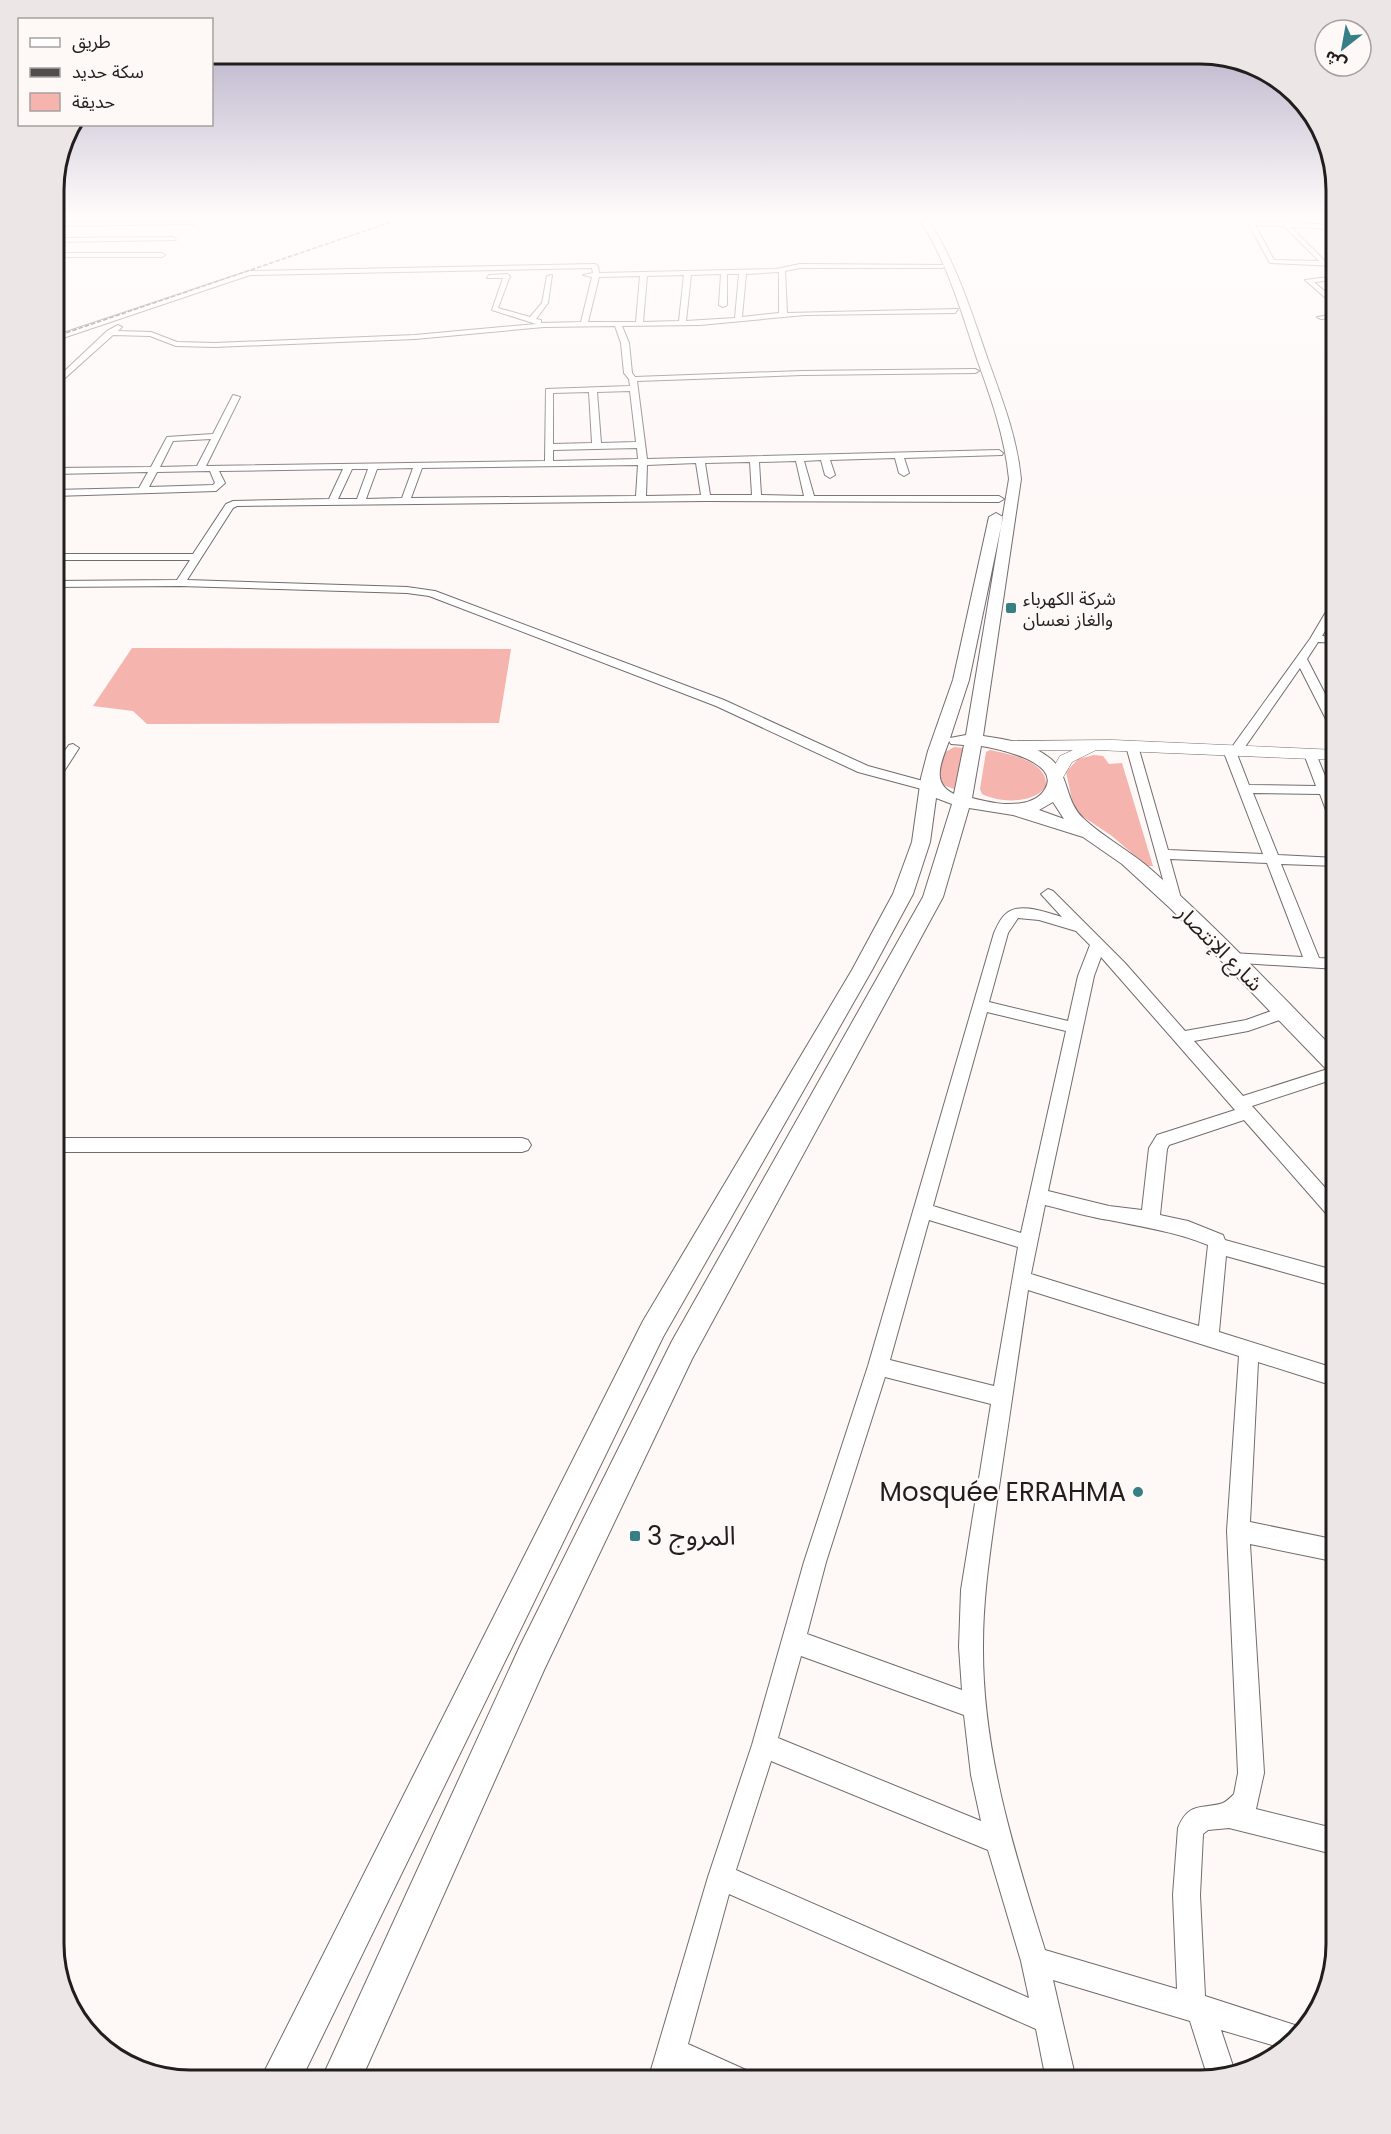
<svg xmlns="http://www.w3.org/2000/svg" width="1391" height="2134" viewBox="0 0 1391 2134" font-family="Poppins,'Noto Sans Arabic',sans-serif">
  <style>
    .green { fill: #f5b4ae }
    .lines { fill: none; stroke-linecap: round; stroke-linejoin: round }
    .minor-casing { stroke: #736c6c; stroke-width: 2 }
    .tertiary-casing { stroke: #736c6c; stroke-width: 1 }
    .secondary-casing { stroke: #736c6c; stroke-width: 2 }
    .minor { fill: #fff; fill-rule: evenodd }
    .tertiary { fill: #fff; fill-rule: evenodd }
    .secondary { fill: #fff; fill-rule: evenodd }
    .rail { stroke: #504d4c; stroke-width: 1.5; stroke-dasharray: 4.5 2; stroke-linecap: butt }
    .poi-dot { fill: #377f86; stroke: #fef8f7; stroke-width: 2 }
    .labels { text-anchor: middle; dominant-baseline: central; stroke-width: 4.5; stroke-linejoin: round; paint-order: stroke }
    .far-poi-label { font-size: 18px; fill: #211e1d; stroke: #fef8f7; text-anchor: start }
    .street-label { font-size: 21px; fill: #211e1d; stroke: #fef8f7 }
    .near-poi-label { font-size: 26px; fill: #211e1d; stroke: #fef8f7; text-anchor: end }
    .rim { fill: none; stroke: #211e1d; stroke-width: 3 }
  </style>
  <rect width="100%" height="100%" fill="#fef8f7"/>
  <g class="green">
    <path d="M132,648L511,649L499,723L147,724L133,711L93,706Z"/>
    <path d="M954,747L964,748L954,789L943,785L939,772L944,753Z"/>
    <path d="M990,750C1009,754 1049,761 1046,787C1032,804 1001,803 982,794L980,789L986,752Z"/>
    <path d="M1094,755L1103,756L1109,764L1122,763L1153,866H1147L1112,836L1082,816L1073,804L1066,772L1078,759Z"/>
  </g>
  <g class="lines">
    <defs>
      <g id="minor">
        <path d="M1245,218H1251L1253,221L1337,225V229L1291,227L1326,262H1337V266L1270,263ZM1255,225L1284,226L1319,261L1274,260Z"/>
        <path d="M54,222H192L195,224L54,226Z"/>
        <path d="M174,237L176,240L54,242V238Z"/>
        <path d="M54,253H162L165,255L162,257H54Z"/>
        <path d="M595,264L598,266L599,273L776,269L800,264L945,265L943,268H800L785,271L787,313L958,309L955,313L805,315L700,325L622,326L629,343L632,373L635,377L802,371L975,369L979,371L975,373L802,375L637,381L647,459L999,450L1003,453L1002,455L904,458L909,473L904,476L899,473L895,458L830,460L835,475L830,478L825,475L821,460L804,461L814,496H999L1004,499L999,502L706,501L237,506L233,508L187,580L407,587L435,591L724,700L868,766L934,784L936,787L934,790L929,791L858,772L716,706L429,596L407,593L180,586L54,587V581L177,580L190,560H54V554H193L226,504L233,501L329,499L343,469L219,471L225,483L216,491L54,496V490L139,488L148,472L54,474V468L151,467L167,437L213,434L233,395L240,397L206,466L545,461L546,389L630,386L629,379L624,373L621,343L615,326L544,327L415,339L215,347L176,346L150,336L113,335L54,388V381L107,331L118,325L122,327L118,331L151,332L177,342L215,343L415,335L536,324L492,310L503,278H487L489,275L507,274L510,276L498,308L530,317L542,303L547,276L552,275L548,303L536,319L541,320V323L581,322L592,277L583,275L593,273L592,268L250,275L54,341V336L249,271ZM779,272V313L742,317L746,274ZM721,274L719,305L723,307L727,305V274H739L735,318L686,321L691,275ZM684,275L679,321L643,322L647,276ZM640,276L636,322H588L599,277ZM630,391L636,442L601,443L597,392ZM589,392L592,443L553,444V393ZM211,439L197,466L160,467L173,441ZM637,448L638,459L553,461V450ZM796,461L804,496L761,495L759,462ZM750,462L752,495H710L705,463ZM696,463L701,495L646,496L647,465ZM638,465L636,496L411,498L422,468ZM413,468L402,498L366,499L377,469ZM352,469H368L357,499H338ZM210,471L215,483L213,485L149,487L157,472Z"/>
        <path d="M1337,276V280L1314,282L1337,302V308L1305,280Z"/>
        <path d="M1337,314V318L1321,319L1317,317Z"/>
        <path d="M1337,599V611L1322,636L1337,637V643L1318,642L1307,659L1337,717V733L1331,729L1300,668L1240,754H1237L1249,785L1316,786L1304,754L1310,750L1316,754L1337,805V825L1330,821L1320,794L1253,793L1278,855L1337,858V866L1281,864L1319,958L1337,959V969L1226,962L1223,958L1231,953L1303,957L1267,863L1170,859L1182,902L1175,907L1170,905L1126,746L1132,742L1138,746L1168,850L1263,854L1223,750L1225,747H1232L1310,639L1333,600Z"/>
        <path d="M73,744L79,748L59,779L54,780V766L69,745Z"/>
        <path d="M1048,889L1053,891L1125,963L1185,1031L1246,1020L1285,1006L1291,1008L1293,1012L1291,1016L1248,1031L1194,1041L1243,1096L1337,1066V1078L1252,1106L1337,1201V1221L1331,1219L1244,1120L1169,1145L1167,1149L1160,1215L1188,1221L1223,1235L1225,1240L1337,1271V1287L1226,1256L1219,1332L1337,1369V1387L1258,1362L1250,1522L1337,1540V1562L1250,1544L1264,1773L1256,1809L1337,1829V1855L1229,1828L1208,1830L1203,1834L1200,1895L1205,1996L1304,2028L1282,2048L1221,2030L1235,2072L1208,2078L1190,2021L1053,1980L1076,2080H1046L1036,2029L729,1894L688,2044L746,2070L751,2080H702L680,2070L678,2080H648L708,1877L752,1745L804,1562L868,1366L994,933C997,927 1000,918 1007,913C1021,902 1047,913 1062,917L1041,894ZM1018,918L1039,920L1076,931L1090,945L1078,976L1068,1021L989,1002L1008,933ZM1101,957L1235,1110L1157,1135L1149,1148L1142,1210L1109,1206L1048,1191L1094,976ZM987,1012L1066,1031L1021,1233L933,1206ZM1045,1205C1066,1210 1088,1217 1109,1220C1143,1227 1176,1232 1208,1245L1199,1326L1031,1274ZM929,1220L1018,1247L994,1386L890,1360ZM1028,1290L1239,1356L1227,1531L1238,1773L1234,1794C1231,1797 1227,1801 1223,1803C1201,1810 1189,1801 1178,1828L1173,1895L1177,1989L1045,1950C1014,1851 982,1750 983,1645C983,1591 992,1540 999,1487C1009,1421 1018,1356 1028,1290ZM885,1377L991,1404L961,1590L959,1647L962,1690L807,1634L826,1562ZM801,1656L964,1715L971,1775L981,1821L778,1738ZM771,1761L988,1850L1021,1961L1029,1998L736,1870Z"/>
        <path d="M54,1138H522L528,1140L531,1145L528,1150L522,1152H54Z"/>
      </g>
      <path id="tertiary" d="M1113,740L1337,750V760L1096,750L1072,762L1061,781L1055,783L1047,778L1060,756L1073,750L1004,751L996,746L1004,741Z"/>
      <path id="secondary" d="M919,218H927C956,262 971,311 988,360C1002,399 1017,437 1021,479L983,736C1006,739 1033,744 1051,759C1069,775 1065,801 1083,818C1105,839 1133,852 1155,873C1219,929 1277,992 1337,1052V1074L1329,1072L1171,909L1122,864L1083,837L1013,815L969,808L943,897L692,1359L544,1670L361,2080H321L520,1646L672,1341L923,897L952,804L936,798L930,842L913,894L872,970L663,1337L301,2080H260L643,1321L852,970L893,894L912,842L921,778L928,751L953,680L989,517L996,513L1003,517L969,680L950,738L966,735L1009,479C1005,437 991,398 977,359C961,310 947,262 919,218ZM949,741L951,744L964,745L954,794C930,783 942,761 949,741ZM981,746C996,748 1062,762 1045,789C1041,797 1030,802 1022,803C1005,806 988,802 972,798ZM1053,802L1064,819L1039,810Z"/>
    </defs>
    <use href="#minor" class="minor-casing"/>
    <use href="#tertiary" class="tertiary-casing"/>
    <use href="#secondary" class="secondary-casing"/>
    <use href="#minor" class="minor"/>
    <use href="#tertiary" class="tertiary"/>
    <use href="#secondary" class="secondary"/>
    <path class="rail" d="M54,337L403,218"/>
  </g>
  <linearGradient id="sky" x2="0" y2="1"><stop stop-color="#ada4c1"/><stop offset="0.42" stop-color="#fffcfb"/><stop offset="1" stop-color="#fffcfb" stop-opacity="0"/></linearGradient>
  <rect width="1391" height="516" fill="url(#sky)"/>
  <g class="poi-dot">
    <rect x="1005" y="602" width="12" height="12" rx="3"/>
    <circle cx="1138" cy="1492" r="6"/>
    <rect x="629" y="1530" width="12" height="12" rx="3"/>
  </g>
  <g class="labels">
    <g class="far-poi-label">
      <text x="1023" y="598">شركة الكهرباء<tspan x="1023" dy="21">والغاز نعسان</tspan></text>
    </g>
    <g class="street-label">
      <text transform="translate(1220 948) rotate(45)">شارع الإنتصار</text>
    </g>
    <g class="near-poi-label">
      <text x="1126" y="1492">Mosquée ERRAHMA</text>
      <text x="647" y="1536" text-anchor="start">المروج 3</text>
    </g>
  </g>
  <path d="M0 0H1391V2134H0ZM190 64H1200A126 126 0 0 1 1326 190V1944A126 126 0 0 1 1200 2070H190A126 126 0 0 1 64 1944V190A126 126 0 0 1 190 64Z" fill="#ece7e6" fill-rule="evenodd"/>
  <path class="rim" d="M190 64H1200A126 126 0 0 1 1326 190V1944A126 126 0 0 1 1200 2070H190A126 126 0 0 1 64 1944V190A126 126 0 0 1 190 64Z"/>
  <rect x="18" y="18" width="195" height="108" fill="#fef8f7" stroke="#a6a1a0" stroke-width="1.5"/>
  <rect x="30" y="38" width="30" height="9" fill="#ffffff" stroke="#a6a1a0" stroke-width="1.5"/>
  <text x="72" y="48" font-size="18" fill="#211e1d">طريق</text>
  <rect x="30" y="68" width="30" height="9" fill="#504d4c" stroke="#a6a1a0" stroke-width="1.5"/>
  <text x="72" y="78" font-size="18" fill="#211e1d">سكة حديد</text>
  <rect x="30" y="93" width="30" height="18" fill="#f5b4ae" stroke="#a6a1a0" stroke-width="1.5"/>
  <text x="72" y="108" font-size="18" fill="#211e1d">حديقة</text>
  <g transform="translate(1343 48) rotate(211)"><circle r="28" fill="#fef8f7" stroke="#a6a1a0" stroke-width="1.5"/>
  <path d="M0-4.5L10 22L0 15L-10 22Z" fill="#377f86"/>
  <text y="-9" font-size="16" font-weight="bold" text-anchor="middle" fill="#211e1d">ش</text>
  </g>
</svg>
